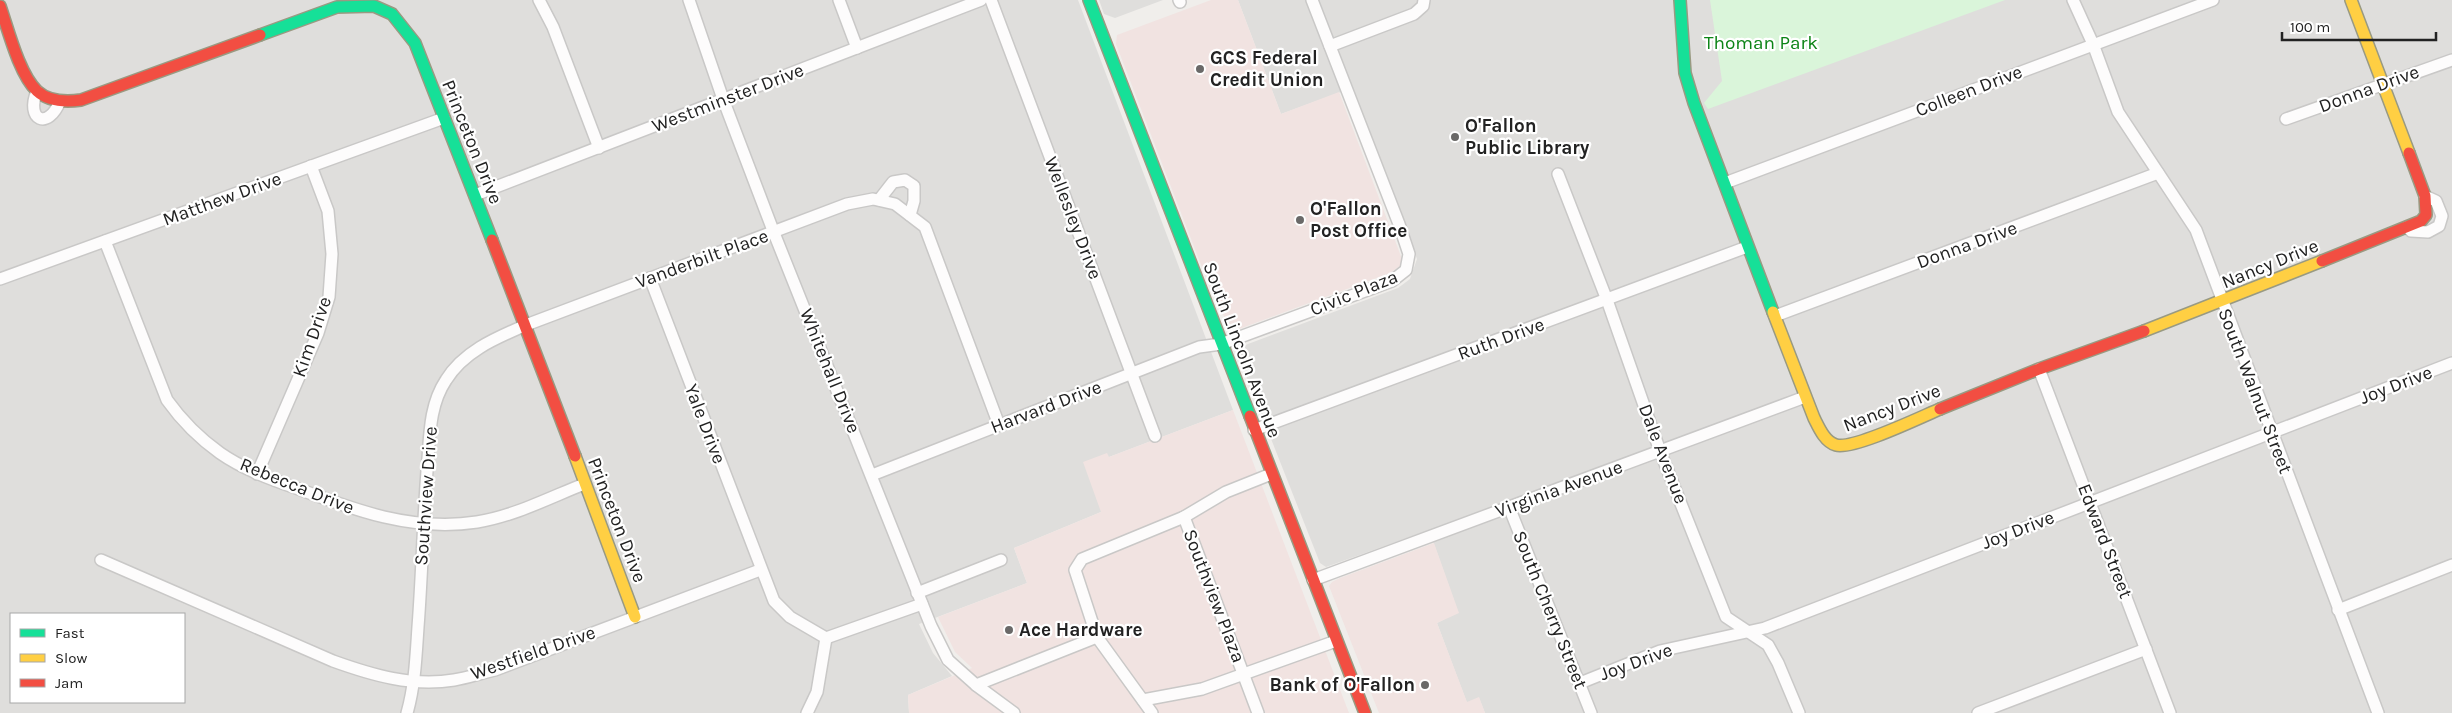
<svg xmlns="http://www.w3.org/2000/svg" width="2452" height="713" viewBox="0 0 2452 713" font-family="Karla,sans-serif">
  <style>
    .residential { fill: #dfdedc; fill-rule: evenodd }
    .commercial { fill: #f1e3e1 }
    .park { fill: #daf5da }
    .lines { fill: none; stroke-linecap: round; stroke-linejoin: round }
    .street-casing { stroke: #c9c8c7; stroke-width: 14 }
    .fast-casing { stroke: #999a82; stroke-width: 14 }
    .slow-casing { stroke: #999a82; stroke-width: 14 }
    .jam-casing { stroke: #999a82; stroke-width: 14 }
    .street { stroke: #fdfcfc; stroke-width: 11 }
    .fast { stroke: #16e098; stroke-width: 11 }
    .slow { stroke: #ffcf43; stroke-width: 11 }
    .jam { stroke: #f24e42; stroke-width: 11 }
    .poi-dot { fill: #6a6968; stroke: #fff; stroke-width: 2 }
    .labels { text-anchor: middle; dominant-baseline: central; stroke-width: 4.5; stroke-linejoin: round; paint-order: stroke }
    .park-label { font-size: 19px; fill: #0c8416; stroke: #fff }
    .poi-label { font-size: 19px; font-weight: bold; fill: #222; stroke: #fff; text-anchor: start }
    .street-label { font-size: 19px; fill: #222; stroke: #fff }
  </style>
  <rect width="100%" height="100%" fill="#f0eeeb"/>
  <g class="residential">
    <path d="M0,0H1078L1233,410L1109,457L1101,512L1014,548L1027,583L919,624L933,653L952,676L908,695L909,713H0ZM11,614H184V702H11Z"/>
    <path d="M1099,0H1163L1115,18L1104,14Z"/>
    <path d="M1238,0H2452V713H1485L1479,698L1467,703L1437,623L1458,612L1429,530L1326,567L1320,563L1238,355L1240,348L1248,344L1398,288L1410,279L1417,259L1352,88L1281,114Z"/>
  </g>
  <g class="commercial">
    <path d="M1211,0H1238L1281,114L1339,92L1402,259L1400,266L1390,273L1239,329L1228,325L1208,283L1116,44L1117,35Z"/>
    <path d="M1233,410L1349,713H909L908,695L972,668L955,652L938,617L1027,583L1014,548L1101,512L1083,462L1107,453L1109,457Z"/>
    <path d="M1434,543L1459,613L1437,623L1467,702L1479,697L1485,713H1379L1329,586L1332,582L1340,578Z"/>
  </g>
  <path class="park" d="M1710,0H2005L1708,109L1704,103L1722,81Z"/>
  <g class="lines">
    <defs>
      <g id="street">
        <path d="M539,0L553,27L599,148"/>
        <path d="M689,0L723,99L774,233L931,626L948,660L976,685L1014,713"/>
        <path d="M839,0L857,48"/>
        <path d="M991,0L1155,436"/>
        <path d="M1179,0L1180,2"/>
        <path d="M2073,0L2093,44L2118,112L2196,230L2378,713"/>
        <path d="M1330,46L1414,14L1423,6L1424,0"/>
        <path d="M37,91C25,120 48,131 60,101"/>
        <path d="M2286,119L2452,60"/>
        <path d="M1558,174L1607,300L1660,451L1726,617L1768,645L1778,663L1799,713"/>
        <path d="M1725,183L2213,0"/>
        <path d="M475,195L981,0"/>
        <path d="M879,200L893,182L905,180L914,186V201L910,215"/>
        <path d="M2407,227L2411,231L2428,232L2439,226L2442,216L2436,201L2425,196"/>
        <path d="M105,241L167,400C182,421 199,438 220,453C243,469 270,479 296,488C354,510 413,532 477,522C514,516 549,498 584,484"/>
        <path d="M650,278L774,601L790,617L826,638"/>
        <path d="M0,279L444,118"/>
        <path d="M1775,316L2158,173"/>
        <path d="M2039,369L2170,713"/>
        <path d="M1254,430L1747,247"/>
        <path d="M257,474L318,333L329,297L332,254L328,211L311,166"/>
        <path d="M872,475L1199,347L1221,344L1392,281L1406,270L1409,254L1399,224L1312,0"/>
        <path d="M1509,507L1591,713"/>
        <path d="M1184,517L1258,713"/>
        <path d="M101,560L333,661C372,675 412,687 454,680C467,678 481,673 495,670L760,570"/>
        <path d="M1313,580L1805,397"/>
        <path d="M917,593L1001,560"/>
        <path d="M2338,610L2452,565"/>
        <path d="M826,638L922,604"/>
        <path d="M1580,683L1660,651L1765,628L2452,363"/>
        <path d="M976,685L1097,637"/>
        <path d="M1143,700L1202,689L1336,641"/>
        <path d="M407,713C415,685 416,656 418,627C422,575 423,523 427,471C430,440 428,407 446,380C464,351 496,338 526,325L847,204L873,199L895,204L925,227L999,425"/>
        <path d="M807,713L817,692L826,638"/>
        <path d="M1152,713L1097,637L1075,570L1082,559L1184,517L1226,492L1271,474"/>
        <path d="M1978,713L2146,649"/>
      </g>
      <g id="fast">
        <path d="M1089,0L1250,416"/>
        <path d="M1680,0L1685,73L1694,103L1773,312"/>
        <path d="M260,35L337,7L374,6L392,14L415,43L492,240"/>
      </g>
      <g id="slow">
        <path d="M2351,0L2409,153"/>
        <path d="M1773,312L1814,418C1819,428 1825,442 1836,445C1853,450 1921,417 1940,409"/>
        <path d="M2144,331L2322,261"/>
        <path d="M575,456L635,617"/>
      </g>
      <g id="jam">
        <path d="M0,6C8,29 19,74 37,91C49,102 66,102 81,100L260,35"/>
        <path d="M492,240L575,456"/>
        <path d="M2322,261L2421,221L2426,215L2425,196L2409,153"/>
        <path d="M1940,409L2039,369L2144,331"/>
        <path d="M1250,416L1365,713"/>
      </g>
    </defs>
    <use href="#street" class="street-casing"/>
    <use href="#fast" class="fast-casing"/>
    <use href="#slow" class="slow-casing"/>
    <use href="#jam" class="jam-casing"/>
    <use href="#street" class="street"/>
    <use href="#fast" class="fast"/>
    <use href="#slow" class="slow"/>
    <use href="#jam" class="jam"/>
  </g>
  <g class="poi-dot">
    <circle cx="1200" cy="69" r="5"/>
    <circle cx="1455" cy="137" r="5"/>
    <circle cx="1300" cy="220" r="5"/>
    <circle cx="1009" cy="630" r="5"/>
    <circle cx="1425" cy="685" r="5"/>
  </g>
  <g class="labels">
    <g class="park-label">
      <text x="1761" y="43">Thoman Park</text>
    </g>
    <g class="poi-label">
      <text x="1210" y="58">GCS Federal<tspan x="1210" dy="22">Credit Union</tspan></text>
      <text x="1465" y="126">O'Fallon<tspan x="1465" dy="22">Public Library</tspan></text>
      <text x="1310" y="209">O'Fallon<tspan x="1310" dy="22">Post Office</tspan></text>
      <text x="1019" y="630">Ace Hardware</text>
      <text x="1415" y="685" text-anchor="end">Bank of O'Fallon</text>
    </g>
    <g class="street-label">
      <text transform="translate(2369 89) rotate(-20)">Donna Drive</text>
      <text transform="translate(1969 91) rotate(-21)">Colleen Drive</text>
      <text transform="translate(728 98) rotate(-21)">Westminster Drive</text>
      <text transform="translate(472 142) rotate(68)">Princeton Drive</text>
      <text transform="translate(222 199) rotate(-20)">Matthew Drive</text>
      <text transform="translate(1073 218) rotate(69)">Wellesley Drive</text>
      <text transform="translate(1967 245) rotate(-20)">Donna Drive</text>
      <text transform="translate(702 259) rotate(-20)">Vanderbilt Place</text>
      <text transform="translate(2270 264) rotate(-22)">Nancy Drive</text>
      <text transform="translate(1354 293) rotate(-22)">Civic Plaza</text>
      <text transform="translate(312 337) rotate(-71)">Kim Drive</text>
      <text transform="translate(1501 339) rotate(-20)">Ruth Drive</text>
      <text transform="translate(1242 350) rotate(69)">South Lincoln Avenue</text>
      <text transform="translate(830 371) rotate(68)">Whitehall Drive</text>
      <text transform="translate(2396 385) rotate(-21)">Joy Drive</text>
      <text transform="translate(2255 391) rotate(69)">South Walnut Street</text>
      <text transform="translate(1046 407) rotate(-21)">Harvard Drive</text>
      <text transform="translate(1892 408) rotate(-21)">Nancy Drive</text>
      <text transform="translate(705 424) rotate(69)">Yale Drive</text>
      <text transform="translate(1663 454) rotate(69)">Dale Avenue</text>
      <text transform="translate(297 486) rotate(22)">Rebecca Drive</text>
      <text transform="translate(1559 489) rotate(-20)">Virginia Avenue</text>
      <text transform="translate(426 496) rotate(-86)">Southview Drive</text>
      <text transform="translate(617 520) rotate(69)">Princeton Drive</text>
      <text transform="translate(2018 530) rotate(-21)">Joy Drive</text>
      <text transform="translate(2105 541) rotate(69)">Edward Street</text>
      <text transform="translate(1214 596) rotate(69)">Southview Plaza</text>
      <text transform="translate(1550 610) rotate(68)">South Cherry Street</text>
      <text transform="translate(533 653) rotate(-19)">Westfield Drive</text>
      <text transform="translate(1636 662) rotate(-20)">Joy Drive</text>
    </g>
  </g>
  <rect x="10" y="613" width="175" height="90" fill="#ffffff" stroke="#a7a7a7"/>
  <rect x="20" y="629" width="25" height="8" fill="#16e098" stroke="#a7a7a7"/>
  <text x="55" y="638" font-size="15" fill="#222222">Fast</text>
  <rect x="20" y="654" width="25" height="8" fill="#ffcf43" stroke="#a7a7a7"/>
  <text x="55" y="663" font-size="15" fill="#222222">Slow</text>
  <rect x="20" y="679" width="25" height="8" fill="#f24e42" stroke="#a7a7a7"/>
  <text x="55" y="688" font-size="15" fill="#222222">Jam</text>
  <path d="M2282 32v8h154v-8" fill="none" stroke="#222222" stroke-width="2.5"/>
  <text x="2290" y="32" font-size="15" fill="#222222" stroke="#ffffff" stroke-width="4" paint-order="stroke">100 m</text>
</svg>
